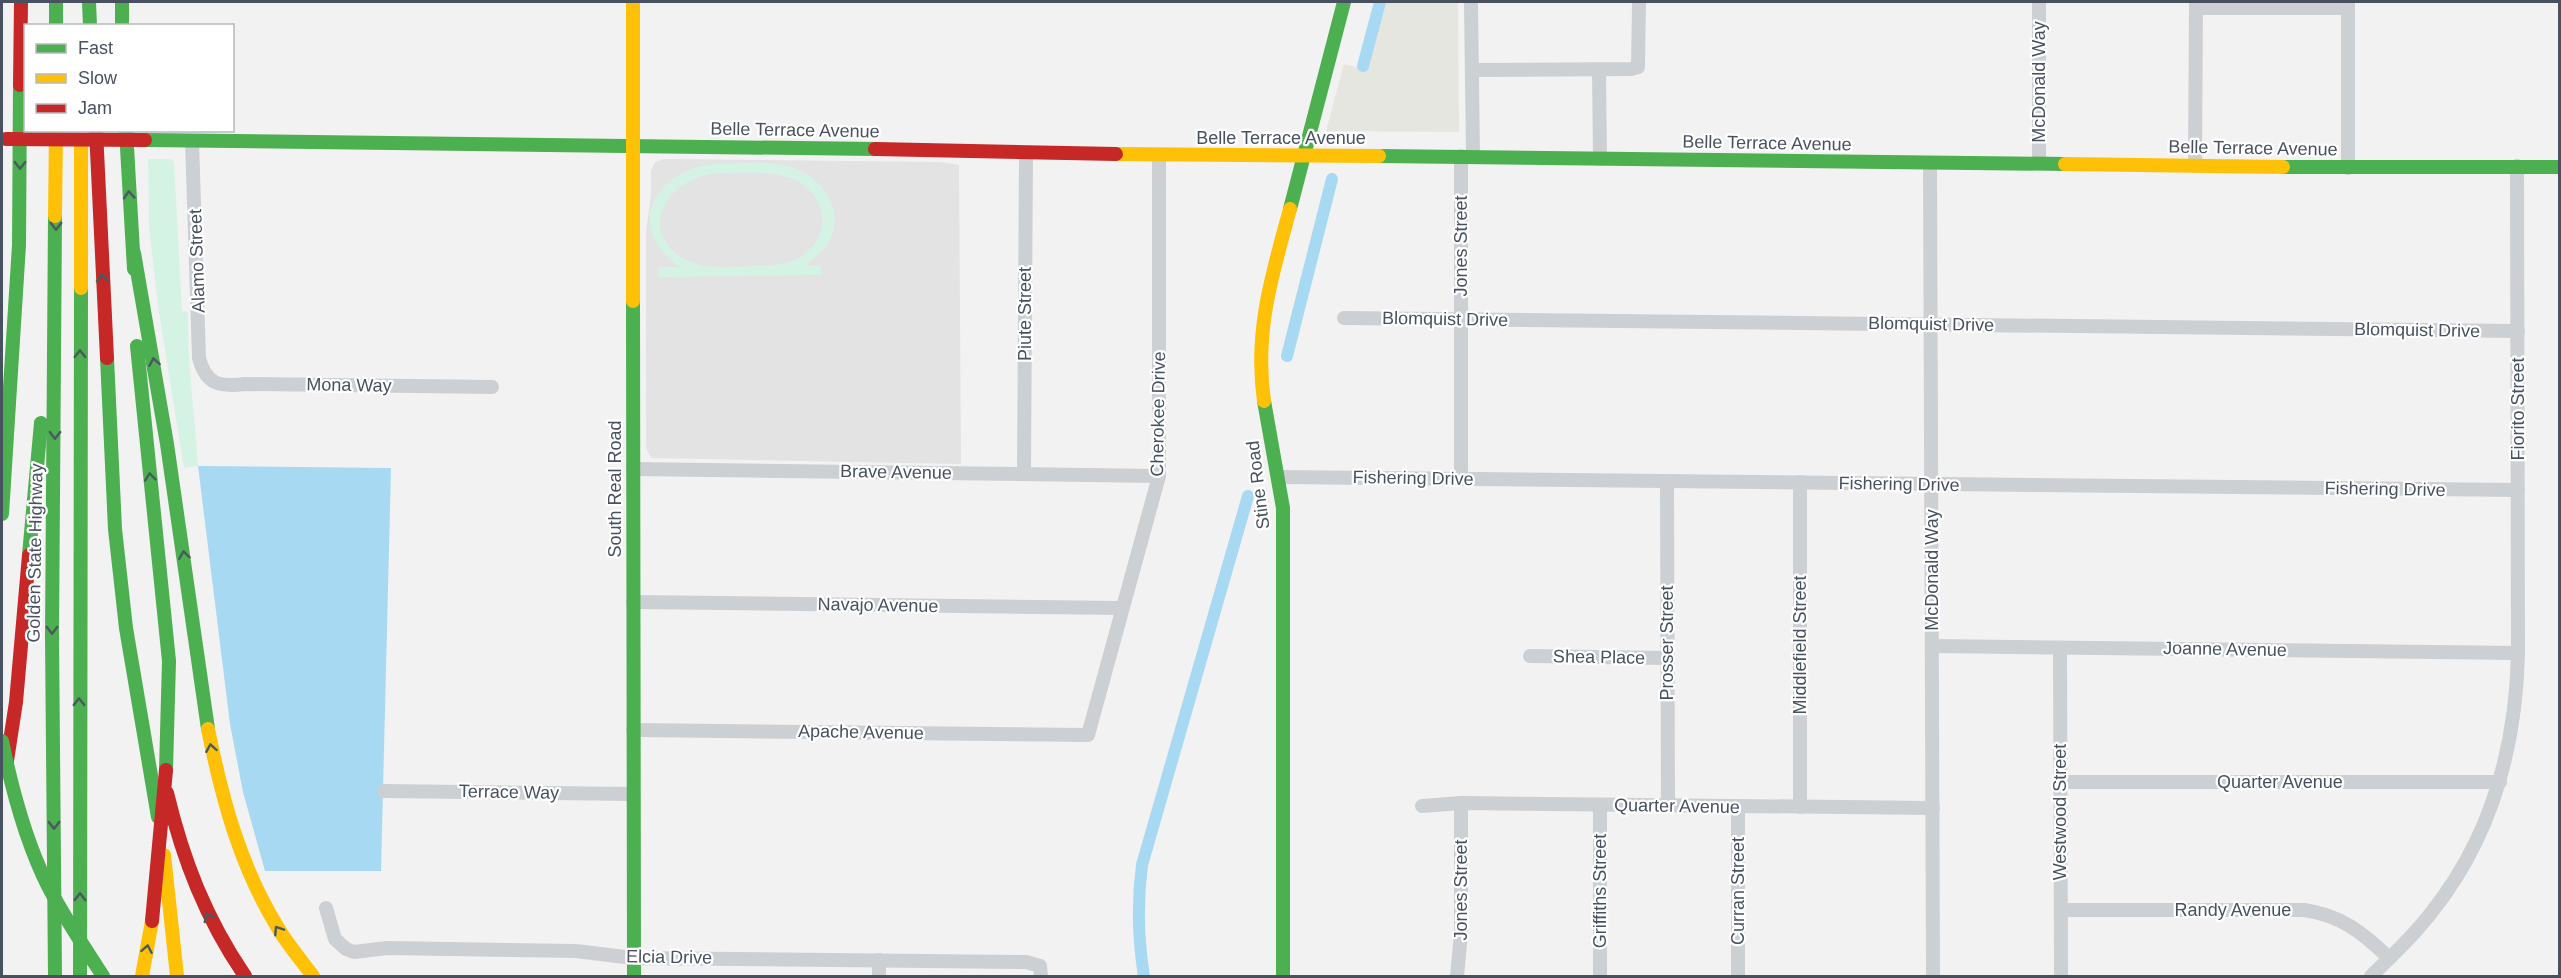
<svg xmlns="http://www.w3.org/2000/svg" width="2561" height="978" viewBox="0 0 2561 978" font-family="Helvetica,sans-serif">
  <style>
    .commercial { fill: #e6e6e0 }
    .education { fill: #e3e3e4 }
    .green { fill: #d5f3e4; fill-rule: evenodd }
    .water { fill: #a8d9f2 }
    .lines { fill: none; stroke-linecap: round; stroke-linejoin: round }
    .canal { stroke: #a8d9f2; stroke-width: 12 }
    .street { stroke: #cdd0d3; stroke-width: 14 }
    .fast { stroke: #4caf50; stroke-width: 14 }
    .slow { stroke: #ffc107; stroke-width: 14 }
    .jam { stroke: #c62828; stroke-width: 14 }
    .fast-bridge { stroke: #4caf50; stroke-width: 14 }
    .jam-bridge { stroke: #c62828; stroke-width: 14 }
    .oneway { stroke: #485a5e }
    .labels { text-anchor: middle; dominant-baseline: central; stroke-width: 4.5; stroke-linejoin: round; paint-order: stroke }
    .street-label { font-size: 18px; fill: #475160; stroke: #fff }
  </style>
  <rect width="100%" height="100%" fill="#f2f2f2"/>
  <path class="commercial" d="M1382,2H1458L1459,132L1326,131L1344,64L1364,69Z"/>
  <path class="education" d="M664,159L940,162L959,165L961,464L651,458L646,448V231L651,195V171L655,162Z"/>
  <g class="green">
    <path d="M148,159H171L174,162L182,311L188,312C187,363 195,415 198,466L184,468L159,313L149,228Z"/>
    <path d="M712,164C736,164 763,160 787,166C820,174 848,210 828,243C822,253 813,259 805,265L821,266V275L659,277V267H680C624,228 653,172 712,164ZM716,173C751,173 804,165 820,207C825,218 823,231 816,241C803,263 779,266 756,266C736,267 712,270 693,263C635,240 660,180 716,173Z"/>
  </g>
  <path class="water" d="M198,466L391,468L381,871H265L243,792L230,724Z"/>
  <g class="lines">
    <g class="canal">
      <path d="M1363,66L1380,2"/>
      <path d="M1287,356L1332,179"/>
      <path d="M1144,976C1138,939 1137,903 1142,865L1248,496"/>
    </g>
    <g class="street">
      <path d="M1471,2L1473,157"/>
      <path d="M2039,2V163"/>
      <path d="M2196,8H2348"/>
      <path d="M1472,70L1631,69L1638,67L1639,2"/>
      <path d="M1599,70L1600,159"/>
      <path d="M192,141L199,358C206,385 220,387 245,384L492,387"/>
      <path d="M1461,156V479"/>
      <path d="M1930,163L1933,976"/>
      <path d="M2195,165L2196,2"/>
      <path d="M2348,168V2"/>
      <path d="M1344,318L2518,331"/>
      <path d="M633,469L1159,476"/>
      <path d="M1024,474L1026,154"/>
      <path d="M1279,477L2518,490"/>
      <path d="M1667,481L1668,806"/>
      <path d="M1800,482V807"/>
      <path d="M633,602L1122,608"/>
      <path d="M1932,646L2518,653"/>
      <path d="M2060,648L2061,976"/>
      <path d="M1530,656L1667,658"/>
      <path d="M633,730L1088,735L1159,476V155"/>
      <path d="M2060,782H2500"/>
      <path d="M384,791L633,794"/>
      <path d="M1600,805V976"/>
      <path d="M1422,806L1461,803L1933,808"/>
      <path d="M1738,806V976"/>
      <path d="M326,908L335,939L346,949L354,952L387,948L576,951L633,958L1026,962L1040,966L1041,976"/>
      <path d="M2061,910H2304C2341,915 2363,933 2389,958"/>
      <path d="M879,976V960"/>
      <path d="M1457,976L1461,933V803"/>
      <path d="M2371,976C2392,956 2413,936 2431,913C2491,838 2516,747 2518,653L2517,166"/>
    </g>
    <g class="fast">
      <path d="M56,2V26"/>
      <path d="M89,2L90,26"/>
      <path d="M122,2V26"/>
      <path d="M126,130L134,269"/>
      <path d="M145,140L875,149"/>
      <path d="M1379,156L2065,164"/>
      <path d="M2283,167H2560"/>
      <path d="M1290,209L1344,2"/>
      <path d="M134,253L167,444L208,729"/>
      <path d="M633,301L634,976"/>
      <path d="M137,346L169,661"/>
      <path d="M107,358L115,529L126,628L158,817"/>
      <path d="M1264,401L1283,508V976"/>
      <path d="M2,514L19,245L20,85"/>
      <path d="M29,555L41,423"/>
      <path d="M55,976L52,635L55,216"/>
      <path d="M80,976L81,288"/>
    </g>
    <g class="slow">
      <path d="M633,2V301"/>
      <path d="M1116,154L1379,156"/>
      <path d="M2065,164L2283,167"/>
      <path d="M55,216L56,130"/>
      <path d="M81,288V142"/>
      <path d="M1264,401C1254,332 1272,275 1290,209"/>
      <path d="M208,729C222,799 240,866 278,928C288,945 301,960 313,976"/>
      <path d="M164,855L177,976"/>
      <path d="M142,976L152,921"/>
    </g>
    <g class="jam">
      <path d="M20,85L21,2"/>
      <path d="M96,130L107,358"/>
      <path d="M875,149L1116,154"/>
      <path d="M6,767L16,702L29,555"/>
      <path d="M167,793C183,860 206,919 245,976"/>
    </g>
    <g class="fast-bridge">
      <path d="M2,741C12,790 25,840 48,886C64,917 84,947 103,976"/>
      <path d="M166,770L169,661"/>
    </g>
    <g class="jam-bridge">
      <path d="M6,139L145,140"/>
      <path d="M152,921L166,770"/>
    </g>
  </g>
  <defs><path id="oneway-chevron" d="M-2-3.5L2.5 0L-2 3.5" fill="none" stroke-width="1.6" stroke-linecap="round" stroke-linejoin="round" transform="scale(1.5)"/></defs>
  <g class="oneway">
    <use href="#oneway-chevron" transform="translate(20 165) rotate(91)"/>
    <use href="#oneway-chevron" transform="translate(129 195) rotate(-94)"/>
    <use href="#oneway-chevron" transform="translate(56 226) rotate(90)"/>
    <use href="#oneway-chevron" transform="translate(102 278) rotate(-93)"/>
    <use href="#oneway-chevron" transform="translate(80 354) rotate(-90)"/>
    <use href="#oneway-chevron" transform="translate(154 362) rotate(-100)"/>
    <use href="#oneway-chevron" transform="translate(55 435) rotate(91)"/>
    <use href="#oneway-chevron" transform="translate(150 477) rotate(-96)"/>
    <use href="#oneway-chevron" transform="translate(184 555) rotate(-98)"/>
    <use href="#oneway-chevron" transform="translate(52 630) rotate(90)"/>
    <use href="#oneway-chevron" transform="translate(79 702) rotate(-90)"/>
    <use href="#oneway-chevron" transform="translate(211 748) rotate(-100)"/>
    <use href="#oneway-chevron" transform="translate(54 825) rotate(90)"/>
    <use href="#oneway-chevron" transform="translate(80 897) rotate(-90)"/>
    <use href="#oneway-chevron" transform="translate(208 917) rotate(-118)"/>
    <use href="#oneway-chevron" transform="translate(278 930) rotate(-123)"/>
    <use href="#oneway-chevron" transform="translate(147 949) rotate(-80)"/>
  </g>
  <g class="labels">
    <g class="street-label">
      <text transform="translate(2039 82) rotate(-90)">McDonald Way</text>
      <text transform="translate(795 130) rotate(1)">Belle Terrace Avenue</text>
      <text x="1281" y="138">Belle Terrace Avenue</text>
      <text transform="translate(1767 143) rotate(1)">Belle Terrace Avenue</text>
      <text transform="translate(2253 148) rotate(1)">Belle Terrace Avenue</text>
      <text transform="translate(1461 246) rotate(-90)">Jones Street</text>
      <text transform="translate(197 261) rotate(-92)">Alamo Street</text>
      <text transform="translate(1025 314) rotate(-90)">Piute Street</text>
      <text transform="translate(1445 319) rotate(1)">Blomquist Drive</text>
      <text transform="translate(1931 324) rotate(1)">Blomquist Drive</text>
      <text transform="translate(2417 330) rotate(1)">Blomquist Drive</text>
      <text transform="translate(349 385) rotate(1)">Mona Way</text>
      <text transform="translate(2518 409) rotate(-90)">Fiorito Street</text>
      <text transform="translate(1158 414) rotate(-89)">Cherokee Drive</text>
      <text transform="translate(896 472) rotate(1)">Brave Avenue</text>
      <text transform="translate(1413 478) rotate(1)">Fishering Drive</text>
      <text transform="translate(1899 484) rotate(1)">Fishering Drive</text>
      <text transform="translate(1258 485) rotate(-97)">Stine Road</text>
      <text transform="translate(615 489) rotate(-90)">South Real Road</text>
      <text transform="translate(2385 489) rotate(1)">Fishering Drive</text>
      <text transform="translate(35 553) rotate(-89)">Golden State Highway</text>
      <text transform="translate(1932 570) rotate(-90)">McDonald Way</text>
      <text transform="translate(878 605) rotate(1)">Navajo Avenue</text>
      <text transform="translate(1667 643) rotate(-90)">Prosser Street</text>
      <text transform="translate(1800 645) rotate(-90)">Middlefield Street</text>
      <text transform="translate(2225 649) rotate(1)">Joanne Avenue</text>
      <text transform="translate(1599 657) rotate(1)">Shea Place</text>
      <text transform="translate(861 732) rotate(1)">Apache Avenue</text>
      <text x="2280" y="782">Quarter Avenue</text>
      <text transform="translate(509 792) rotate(1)">Terrace Way</text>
      <text transform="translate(1677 806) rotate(1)">Quarter Avenue</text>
      <text transform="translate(2060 812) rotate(-90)">Westwood Street</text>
      <text transform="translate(1461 890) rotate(-90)">Jones Street</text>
      <text transform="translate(1600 891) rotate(-90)">Griffiths Street</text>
      <text transform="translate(1738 891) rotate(-90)">Curran Street</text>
      <text x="2233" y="910">Randy Avenue</text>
      <text transform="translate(669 957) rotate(1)">Elcia Drive</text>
    </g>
  </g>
  <rect width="2561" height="978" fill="none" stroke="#475160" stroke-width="6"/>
  <rect x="24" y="24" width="210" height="108" fill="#ffffff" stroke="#b5b9bf" stroke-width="1.5"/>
  <rect x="36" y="44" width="30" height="9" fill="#4caf50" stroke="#b5b9bf" stroke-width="1.5"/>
  <text x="78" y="54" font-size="18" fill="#475160">Fast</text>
  <rect x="36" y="74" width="30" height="9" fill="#ffc107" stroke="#b5b9bf" stroke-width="1.5"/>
  <text x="78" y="84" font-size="18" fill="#475160">Slow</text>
  <rect x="36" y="104" width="30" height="9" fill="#c62828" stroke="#b5b9bf" stroke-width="1.5"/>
  <text x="78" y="114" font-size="18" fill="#475160">Jam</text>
</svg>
